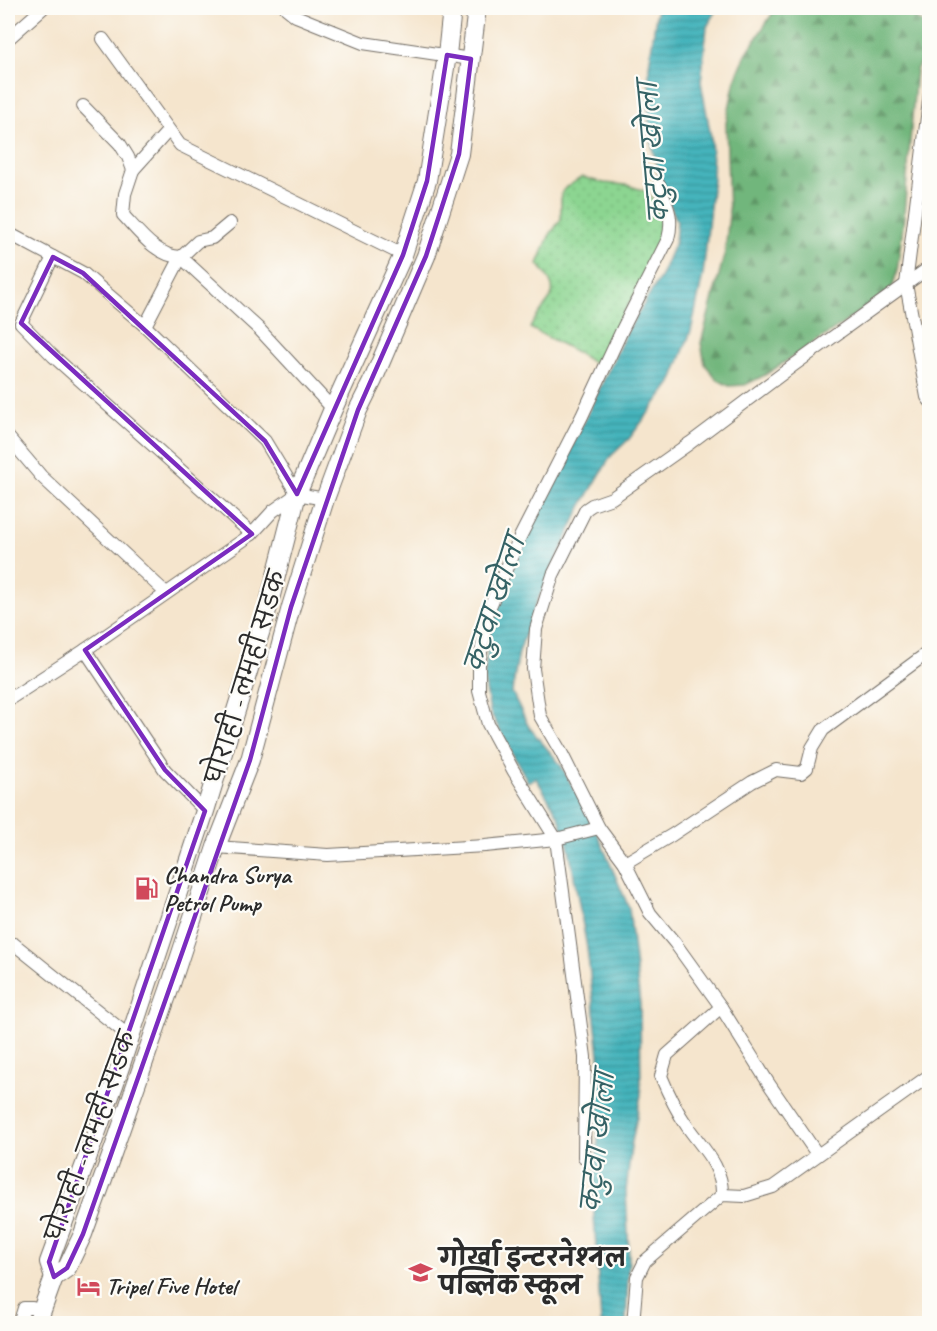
<svg xmlns="http://www.w3.org/2000/svg" width="937" height="1331" viewBox="0 0 937 1331" font-family="Caveat,'Playpen Sans Deva',sans-serif">
  <style>
    .grass { fill: url(#grass-dots); stroke: #5c805e; stroke-width: 1.5 }
    .forest { fill: url(#forest-firs); stroke: #4e7053; stroke-width: 1.5 }
    .water { fill: url(#water-rules); stroke: #387074; stroke-width: 1.5 }
    .lines { fill: none; stroke-linecap: round; stroke-linejoin: round }
    .street-casing { stroke: #726c64; stroke-width: 14 }
    .primary-casing { stroke: #726c64; stroke-width: 20 }
    .street { stroke: #fff; stroke-width: 12 }
    .primary { stroke: #fff; stroke-width: 18 }
    .marked { fill: none; stroke: #7b2cbf; stroke-width: 4.5; stroke-linejoin: round }
    .labels { text-anchor: middle; dominant-baseline: central; stroke-width: 4.5; stroke-linejoin: round; paint-order: stroke }
    .street-label { font-size: 24px; fill: #2b2b2b; stroke: #fdfcf7 }
    .poi-label { font-size: 24px; font-weight: bold; fill: #2b2b2b; stroke: #fdfcf7; text-anchor: start }
    .water-label { font-size: 26px; font-style: italic; fill: #356265; stroke: #fdfcf7 }
  </style>
  <defs>
    <pattern id="grass-dots" width="8" height="8" patternUnits="userSpaceOnUse" patternTransform="scale(1.5)"><rect width="8" height="8" fill="#8cd591"/><path d="M2 2h.1M6 6h.1" fill="none" stroke="#79b77d" stroke-width="1.8" stroke-linecap="round"/></pattern>
    <pattern id="forest-firs" width="22" height="20" patternUnits="userSpaceOnUse" patternTransform="scale(1.5)"><rect width="22" height="20" fill="#71b67b"/><path d="M5 1l3.5 6h-7zM16 11l3.5 6h-7z" fill="#5d9465"/></pattern>
    <pattern id="water-rules" width="6" height="5" patternUnits="userSpaceOnUse" patternTransform="scale(1.5)"><rect width="6" height="5" fill="#44b4bc"/><path d="M0 2.5h6" fill="none" stroke="#399399"/></pattern>
  </defs>
  <rect width="100%" height="100%" fill="#fdfcf7"/>
  <filter id="ink" filterUnits="userSpaceOnUse"><feTurbulence type="fractalNoise" baseFrequency=".0167" numOctaves="2"/><feDisplacementMap in="SourceGraphic" scale="12" xChannelSelector="R" yChannelSelector="G"/><feConvolveMatrix kernelMatrix="1 2 1 2 8 2 1 2 1" color-interpolation-filters="sRGB"/></filter>
  <filter id="wash" filterUnits="userSpaceOnUse"><feTurbulence type="fractalNoise" baseFrequency=".008" numOctaves="4" result="noise"/><feDisplacementMap in="SourceGraphic" scale="24" xChannelSelector="R" yChannelSelector="G"/><feGaussianBlur stdDeviation="1.35" result="paint"/><feColorMatrix in="noise" values="0 0 0 0 0 0 0 0 0 0 0 0 0 0 0 0 0 1.4 0 .05"/><feComposite in="paint" operator="in"/></filter>
  <g filter="url(#wash)">
    <rect width="100%" height="100%" fill="#f5e5cd"/>
    <path class="grass" d="M582,177L604,183L627,185L645,191L659,206L662,224L661,243L651,267L612,333L599,367L578,353L530,328C546,296 567,299 538,264L549,236L561,219V195L564,189Z"/>
    <path class="forest" d="M776,8H903L929,28L930,45L916,70L903,226L897,271L892,289L834,330L765,375L745,385L729,386L716,379L705,364L701,343L725,252L729,215L726,123L735,80L746,54Z"/>
    <path class="water" d="M657,8H717L707,27L701,82L711,137L713,179L703,275L691,331L671,383L629,439L611,456L582,505L534,608L519,652L512,692L529,727L560,764L593,823L629,908L640,1004L641,1095L631,1147L626,1191L629,1255L626,1323H601L593,1201L598,1138L600,1064L587,948L569,849L559,817L536,778L528,782L490,712L484,679L491,620L511,564L550,493L626,333L661,276L675,242L677,221L663,190L653,151L649,122V66Z"/>
  </g>
  <g filter="url(#ink)">
    <g class="lines">
      <defs>
        <g id="street">
          <path d="M286,8L296,16L363,43L471,59"/>
          <path d="M8,39L43,8"/>
          <path d="M103,39L180,145L403,255"/>
          <path d="M930,93L906,284L927,397L930,401"/>
          <path d="M83,106L120,144L128,157L133,170L125,194L123,215C139,232 157,257 181,257L259,329L333,409"/>
          <path d="M133,170L168,131"/>
          <path d="M8,233L83,273L145,326L265,441L297,494"/>
          <path d="M53,257L21,323L53,356L252,534"/>
          <path d="M145,326L181,257L198,241L212,238L230,223"/>
          <path d="M8,437L41,476L166,593"/>
          <path d="M85,650L165,770L205,811"/>
          <path d="M8,700L85,650L252,534L273,511L297,494L325,499"/>
          <path d="M216,847L328,855L485,846L556,839L599,828"/>
          <path d="M625,863L672,835L752,782L776,770L801,773L807,768L812,748L823,730L930,651"/>
          <path d="M14,944L129,1036"/>
          <path d="M721,1007L667,1055L661,1076C668,1093 676,1110 687,1126C702,1148 723,1166 722,1195"/>
          <path d="M817,1154L769,1084L721,1007L675,943L650,913L625,863L599,828L562,754L540,716L533,669L536,629L553,575L586,509L592,505L612,498L690,443L794,365L930,267"/>
          <path d="M584,1157L585,1057L556,839L513,770L488,724L479,691V664L488,611L520,537L582,416L622,330L668,239C674,217 667,206 659,185"/>
          <path d="M19,1324L24,1308H32L41,1311"/>
          <path d="M633,1324L637,1277L645,1261L722,1195L744,1196L773,1187L930,1075"/>
        </g>
        <g id="primary">
          <path d="M54,1277L67,1268L83,1234L113,1151L170,987L216,847L250,760L291,607L325,499L358,410L373,380L426,256L459,154L477,8"/>
          <path d="M54,1277L49,1262L114,1085L205,811L268,607L297,494L333,409L403,255L427,181L447,55L452,8"/>
          <path d="M37,1324L54,1277"/>
        </g>
      </defs>
      <use href="#street" class="street-casing"/>
      <use href="#primary" class="primary-casing"/>
      <use href="#street" class="street"/>
      <use href="#primary" class="primary"/>
    </g>
  </g>
  <path class="marked" d="M447,55L471,59L459,154L426,256L358,410L291,607L250,760L83,1234L67,1268L54,1277L49,1262L205,811L165,770L85,650L252,534L21,323L53,257L83,273L265,441L297,494L403,255L427,181Z"/>
  <defs>
    <symbol id="fuel-bare" viewBox="-9 -9 18 18"><path d="M-5.5-6h7V0h2V4h1.3V-2.5L3-4.5l.8-.8L6-3V5H2.5V1h-1V6h-7ZM-4.2-4.7v3.2H.2V-4.7Z" fill="#d1495b" stroke="#fdfcf7" stroke-width="2.5" paint-order="stroke"/></symbol>
    <symbol id="school-bare" viewBox="-9 -9 18 18"><path d="M0-5L7-2L0 1L-7-2ZM-4 1L0 2.5L4 1V4Q0 6-4 4Z" fill="#d1495b" stroke="#fdfcf7" stroke-width="2.5" paint-order="stroke"/></symbol>
    <symbol id="hotel-bare" viewBox="-9 -9 18 18"><path d="M-6-4.5h1.5V1H6V5H4.5V3h-9V5H-6ZM-4 0a1.8 1.8 0 1 1 3.6 0ZM.5 0V-2.5h3Q6-2.5 6 0Z" fill="#d1495b" stroke="#fdfcf7" stroke-width="2.5" paint-order="stroke"/></symbol>
  </defs>
  <g fill-rule="evenodd">
    <use href="#fuel-bare" x="130" y="872" width="33" height="33"/>
    <use href="#school-bare" x="404" y="1256" width="33" height="33"/>
    <use href="#hotel-bare" x="72" y="1270" width="33" height="33"/>
  </g>
  <g class="labels">
    <g class="street-label">
      <text transform="translate(246 677) rotate(-73)">घोराही - लमही सडक</text>
      <text transform="translate(91 1136) rotate(-70)">घोराही - लमही सडक</text>
    </g>
    <g class="poi-label">
      <text x="164" y="875">Chandra Surya<tspan x="164" dy="28">Petrol Pump</tspan></text>
      <text x="439" y="1258">गोर्खा इन्टरनेश्नल<tspan x="439" dy="28">पब्लिक स्कूल</tspan></text>
      <text x="106" y="1286">Tripel Five Hotel</text>
    </g>
    <g class="water-label">
      <text transform="translate(654 152) rotate(-95)">कटुवा खोला</text>
      <text transform="translate(495 604) rotate(-72)">कटुवा खोला</text>
      <text transform="translate(598 1142) rotate(-84)">कटुवा खोला</text>
    </g>
  </g>
  <rect width="937" height="1331" fill="none" stroke="#fdfcf7" stroke-width="30"/>
</svg>
